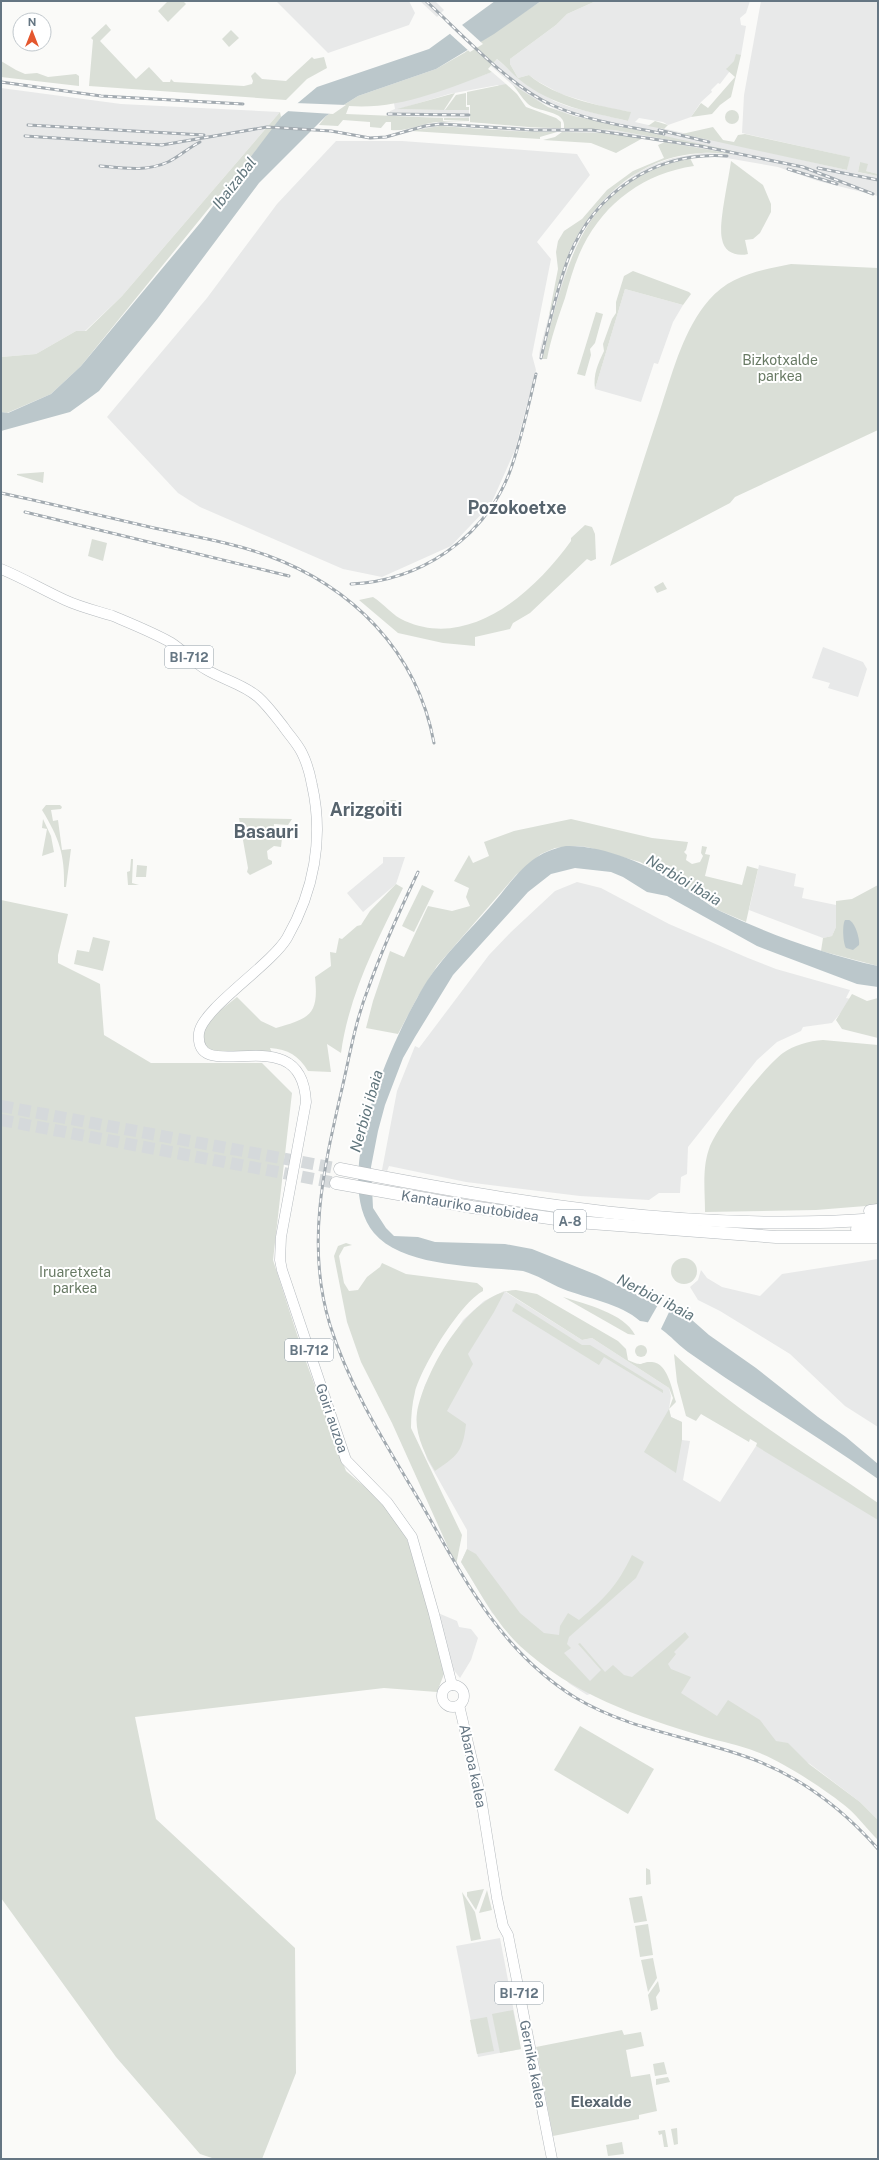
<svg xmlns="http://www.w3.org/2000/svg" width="879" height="2160" viewBox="0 0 879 2160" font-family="'Public Sans',sans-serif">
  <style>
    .built { fill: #e8e9e9; fill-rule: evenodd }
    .green { fill: #dadfd7 }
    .water { fill: #bbc7cb }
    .pier { fill: #fafaf8 }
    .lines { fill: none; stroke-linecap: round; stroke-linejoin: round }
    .highway-tunnel { stroke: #d5d9db; stroke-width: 12; stroke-dasharray: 12 6; stroke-linecap: butt }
    .major-casing { stroke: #b5babe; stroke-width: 11 }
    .highway-casing { stroke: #b4b9bd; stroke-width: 13 }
    .major { stroke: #fff; stroke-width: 10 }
    .highway { stroke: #fff; stroke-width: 12 }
    .rail-casing { stroke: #a2aab0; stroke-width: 3 }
    .rail { stroke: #fff; stroke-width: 1.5; stroke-dasharray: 4.5; stroke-linecap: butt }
    .labels { text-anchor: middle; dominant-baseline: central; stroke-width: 4; stroke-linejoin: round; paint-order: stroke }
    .shield { fill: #fff; stroke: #939fa8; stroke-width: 1 }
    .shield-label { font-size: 13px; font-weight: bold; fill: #657683 }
    .park-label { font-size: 14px; fill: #687a64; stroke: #fff }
    .street-label { font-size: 14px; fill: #657683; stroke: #fff }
    .water-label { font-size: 15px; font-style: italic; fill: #60757c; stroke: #fff }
    .neighbourhood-label { font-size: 15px; font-weight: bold; fill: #57646e; stroke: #fff }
    .district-label { font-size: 18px; font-weight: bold; fill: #57646e; stroke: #fff }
  </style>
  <rect width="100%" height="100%" fill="#fafaf8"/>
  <g class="built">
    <path d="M276,1H409L415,13L409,25L328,53Z"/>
    <path d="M420,1H435L444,10L437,17Z"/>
    <path d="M596,1H750L746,13L740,18L741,25L746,26L741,55L727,68L730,71L720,84L718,83L711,90L712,92L701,102L691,117L668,125L663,122L639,118L635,122L847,170L849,157L742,133L744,95L761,1H878V174L866,171L860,162L858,172L878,176V196L818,181L778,167L721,157H699L677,161L646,173L618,190L607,201L584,230L570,258L542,359L539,356L540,349L549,315L572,245L585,221L611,192L637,173L652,165L673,158L701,153L733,154L609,133L512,131L453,126L402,131L417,125L442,122L533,128H593L614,130L717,148L594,121L562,112L534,99L516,88L491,66L497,59L518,78L510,64V59L556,25L567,14ZM529,75L537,81L561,94L604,107L630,112L628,121L570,107L554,101L518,78Z"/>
    <path d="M492,72L506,84L500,87L498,85L449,94L399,109L469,110V118L388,116L390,111L395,109L394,103L433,93Z"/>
    <path d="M1,88L121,104L280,112L122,296L85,331H76L36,354L1,357Z"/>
    <path d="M336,141H402L577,154L590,175L537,242L551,259L532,355L536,370L515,450L491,504L451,546L382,577L343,569L200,507L178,493L107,417L207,298L277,204Z"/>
    <path d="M625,289L683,305L673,322L658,364L654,363L641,402L595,389Z"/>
    <path d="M823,647L863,662L867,669L858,697L828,688L830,683L812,678Z"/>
    <path d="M383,857H405L396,884L363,912L347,893L383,863Z"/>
    <path d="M759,865L796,874L794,886L804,888L802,898L836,905V927L832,936L823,938L749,910Z"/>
    <path d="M577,882L601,888L669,924L748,958L776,969L850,990L846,998L851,999L850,1002L832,1023L803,1027L801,1031L777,1042L757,1060L688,1147L687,1174L681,1177L680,1193H659L649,1200L580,1196L466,1182L389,1166L387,1171L382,1170L397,1091L415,1046L419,1048L489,955L511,932L555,891Z"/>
    <path d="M878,1259V1427L845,1406L790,1354L720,1311L698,1300L690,1287L698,1280L701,1270L707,1278L722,1287L760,1296L782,1274Z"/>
    <path d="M504,1291L582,1340L592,1338L669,1388L671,1396L669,1409L671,1417L682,1422V1440L690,1441L683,1480L720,1502L756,1446L878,1508V1820L860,1802L810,1764L755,1737L613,1687L587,1695L570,1684L492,1613L461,1562L467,1549V1530L427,1459L421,1439L417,1415L425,1385L463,1320L484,1301Z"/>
    <path d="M438,1613L457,1621L459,1627L471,1629L478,1638L471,1660L460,1678L453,1669Z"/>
    <path d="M500,1938L521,2049L478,2057L456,1946Z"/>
  </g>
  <g class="green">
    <path d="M168,1H183L186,4L168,22L158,11Z"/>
    <path d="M541,1H596L567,14L556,25L510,59V64L518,78L529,75C557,98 596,105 631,112L628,121C590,112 552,106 520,80C512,74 506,66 497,59L488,69L492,72C447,89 398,110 349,106L346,114L443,118V121L470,122V105H467V92L506,84L517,94L526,107L556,118L561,122V128C521,129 481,120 441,122C423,122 409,132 391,130V122H386L381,128L370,127V122L343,120L338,126L319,125L326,116L358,96L436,69L464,53Z"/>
    <path d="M106,24L111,30L100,41L136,79L149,67L163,82H170L171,79L174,82L244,86L252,84L253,81L251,76L255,72L262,79L286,81L312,57L314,59L324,57L327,68L307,79L286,100L89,86L93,40L91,38Z"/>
    <path d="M231,30L239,38L229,47L222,39Z"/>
    <path d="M736,54L741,55L731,97L720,105L712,114L691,117L701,103L708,108L735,77L726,69L734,61Z"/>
    <path d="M1,61L16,70L25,74L37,73L48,77L76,74L79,76V86L1,77Z"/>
    <path d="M513,85L548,107L574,116L747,154L614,130L564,128C567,109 536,113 527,103C522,98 518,91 513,85Z"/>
    <path d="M455,93L444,110L397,109Z"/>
    <path d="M466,93V107H469V110H445L456,95Z"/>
    <circle cx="732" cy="117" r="7"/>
    <path d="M280,112L281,117L270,133L81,366L51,394L7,413L1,412V357L36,354L76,331H86L122,296Z"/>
    <path d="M444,118H469V121L444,120Z"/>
    <path d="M655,121L668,125L664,129L648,126Z"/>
    <path d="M440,126L512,131L557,132L540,137V139L411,131Z"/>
    <path d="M713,127L723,140L734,142L738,135L745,134L850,157L847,170L682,134Z"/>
    <path d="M562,132L609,133L643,138L616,153L591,143L543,140L555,137Z"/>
    <path d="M665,142L738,155C726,154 714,152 702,153C637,156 586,205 565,263C562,273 554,310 549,315L558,269L556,252L558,241L564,231L582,219L607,190L633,171L664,158L658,145Z"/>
    <path d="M690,158L694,166C645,173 605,202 583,246C575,262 570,280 565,298C558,318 551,338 547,359H542C566,267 581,179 690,158Z"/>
    <path d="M731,161L763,185L771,204V212L760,233L753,239L745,240L748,254C736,257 724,252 722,239C718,225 729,178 731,161Z"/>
    <path d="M860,162L868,164L866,171L878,174V176L858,172Z"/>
    <path d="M791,264L878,268V430L735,497L730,503L610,566C627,512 644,458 662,404C674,368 684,329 709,300C730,275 761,270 791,264Z"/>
    <path d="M633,271L689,292L691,294L683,305L625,289L595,389C593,374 598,364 604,351L603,344L612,319L616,313V302L624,276Z"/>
    <path d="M596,312L603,314L595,343L590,349L591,355L585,376L577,374Z"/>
    <path d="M44,472L43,483L17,475V474Z"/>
    <path d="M585,525L592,527L595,534L596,559L591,561L587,559L530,613L513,623L510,629L475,637V646L443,643L398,633L359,600L373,597C384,604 393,616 405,621C471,650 535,591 571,541V538Z"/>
    <path d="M92,539L107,543L103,561L88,556Z"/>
    <path d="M663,582L667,589L657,593L654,587Z"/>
    <path d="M383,800H396V810L384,811Z"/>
    <path d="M46,805H60L62,807L61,809L51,810L53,821L58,820L62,850L71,849L66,887H64C65,854 59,838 42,810Z"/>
    <path d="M239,818L292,819L288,825L274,824L273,838H282L281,847L274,846L267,851L268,859L272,861V864L250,875L247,872L248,868Z"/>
    <path d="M43,819L51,836L54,852L42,856L47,829L42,828Z"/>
    <path d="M571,819L652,838L688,842L686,850L684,852L687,855L686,860L692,864L700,862L703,856L701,853L702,846L707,847L705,854L710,855L705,876L742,885L747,866L758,869L746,922L718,910L681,884L640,862L587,847L577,846L555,848L541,854L516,875L437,966L417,998L398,1034L366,1028L373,1001L390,951L404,957L428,906L452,911L470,906L466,897L469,888L454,881L469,855L473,863L489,856L484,842L514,831Z"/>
    <path d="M131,859H133L132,883L139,885H128L127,872L130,871Z"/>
    <path d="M137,865L147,866L146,877H136Z"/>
    <path d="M396,884L403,888C377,941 349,994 341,1053L327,1044L331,1072L308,1071C299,1056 288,1049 270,1048L273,1056L222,1057L203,1045V1030L207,1021L237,997L261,1021L276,1028C310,1018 319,1015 315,977L331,966L330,952L336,953L339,938L342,939L357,926L361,925L370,911Z"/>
    <path d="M422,885L434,891L414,932L402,926Z"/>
    <path d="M878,885V966L821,951L823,938L832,936L836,927V901L852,899Z"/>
    <path d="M1,900L68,914L58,955V963L100,984L104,1035L151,1063H262L292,1093L273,1260L304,1356L346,1471L378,1498L404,1532L414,1558L440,1653L444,1674L437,1692L384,1688L135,1717L156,1819L295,1948L296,2073L262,2159H215L200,2154L116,2057L1,1898Z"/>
    <path d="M93,937L110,941L103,971L74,964L77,950L89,952Z"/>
    <path d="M852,994L867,1001L878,998V1038L842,1029L836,1020Z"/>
    <path d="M823,1040L878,1045V1205L816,1210L705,1212C705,1191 702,1169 709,1149C715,1129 765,1066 783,1053C794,1045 809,1041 823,1040Z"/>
    <path d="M346,1243L352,1245L344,1247L339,1256L344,1283L349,1291L358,1290L367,1277L380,1267L382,1263L406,1274L477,1283L483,1288V1291C460,1303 422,1366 415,1392C412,1404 411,1416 411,1428L462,1535L456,1565L392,1423L361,1362L347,1322L334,1256L338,1246Z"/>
    <circle cx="684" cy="1271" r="13"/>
    <path d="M516,1290L537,1294L618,1341L626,1349L628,1360C644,1368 640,1361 652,1362C668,1363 672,1390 676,1402L669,1409L671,1417L682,1422V1440L676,1473L644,1452L669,1409L673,1398L669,1388L592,1338L582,1340L505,1291L494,1312L468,1354L473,1364L447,1411L466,1424C463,1452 457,1456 435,1471C425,1455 414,1432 417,1413C424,1373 469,1291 516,1290Z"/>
    <path d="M563,1297C585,1304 624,1313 635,1335L628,1334Z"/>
    <path d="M516,1303L582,1345H590L663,1390V1393L604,1357L599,1365L512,1311Z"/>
    <circle cx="641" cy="1351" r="6"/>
    <path d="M674,1354C735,1411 809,1455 878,1503V1520L756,1446L757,1443L750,1439L749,1442L701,1414L696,1421L686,1416L677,1382Z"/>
    <path d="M467,1549L476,1554L520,1613L544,1633L559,1635L560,1626L568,1613L579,1620C605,1598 617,1586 632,1555L644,1562L636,1578L569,1637L567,1644L571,1648L564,1653L590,1681L601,1670L578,1644L580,1643L605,1672L613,1665L624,1675L632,1677L685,1632L689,1637L674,1652L676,1654L668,1664L671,1669L691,1677L681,1693L717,1716L728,1700L760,1720L776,1741L788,1743L809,1764L860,1802L878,1820V1840C868,1830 859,1818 849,1809C828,1791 783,1762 757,1752C740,1745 722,1742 705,1737C636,1716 573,1695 520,1646C495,1622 479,1590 461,1562Z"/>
    <path d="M580,1726L654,1769L628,1814L554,1770Z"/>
    <path d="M646,1868L650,1870L651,1884L646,1885Z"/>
    <path d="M484,1889L476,1910L467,1896V1892Z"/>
    <path d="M487,1890L492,1910L479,1913Z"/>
    <path d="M462,1892L475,1912L481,1939L471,1941Z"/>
    <path d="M642,1896L647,1921L634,1923L629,1898Z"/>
    <path d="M648,1924L653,1955L640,1957L635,1926Z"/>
    <path d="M653,1958L657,1978L648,1992L641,1960Z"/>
    <path d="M658,1981L660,1991L656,1997L658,2009L651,2011L648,1995Z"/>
    <path d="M513,2010L521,2049L500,2053L492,2014Z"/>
    <path d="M487,2017L494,2051L477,2054L470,2020Z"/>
    <path d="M622,2030L624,2035L641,2032L644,2046L626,2050L631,2077L650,2074L657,2111L639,2115V2119L553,2136L536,2047Z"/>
    <path d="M664,2062L667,2074L655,2076L653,2064Z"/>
    <path d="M668,2077L670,2082L656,2085V2079Z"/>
    <path d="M677,2128L678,2144L674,2145L671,2129Z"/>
    <path d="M665,2130L668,2147H664L662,2134L659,2135L658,2131Z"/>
    <path d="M622,2142L624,2154L608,2156L606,2145Z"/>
  </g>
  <g class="water">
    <path d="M495,1H541L494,34L436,69L358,96L326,116L259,183L158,318L99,391L70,412L1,431V412L8,413L51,394L81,366L201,222L281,117L317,87L429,49Z"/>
    <path d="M566,846C605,845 647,865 680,884C694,892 706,904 720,911C771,935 824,954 878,966V987L857,984L757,946L667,896L647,892L623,877L611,872L575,868L551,874L528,892L453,975L415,1037L403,1058L385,1105L378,1131L371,1167L373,1208L386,1228L394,1236L418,1237L435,1242L505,1244L532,1249L597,1275L659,1306L677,1311L692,1320L709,1335L756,1368L818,1417L846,1437L878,1464V1479C816,1435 750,1396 688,1352C673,1341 660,1322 640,1321C621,1304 586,1298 563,1289C549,1283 537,1275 523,1271C481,1266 403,1268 374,1233C328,1178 394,1034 427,981C445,954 469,931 490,907C514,880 527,853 566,846Z"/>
    <path d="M845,920H849C855,922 860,939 859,945L853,950L846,948C843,944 842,924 845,920Z"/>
  </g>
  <g class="pier">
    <path d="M461,24L483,44L470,52L449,33Z"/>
    <path d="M295,103L346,105L333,114L286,111Z"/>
    <path d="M659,1303L671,1308L660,1331L647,1324Z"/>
  </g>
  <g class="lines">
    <g class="highway-tunnel">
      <path d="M1,1106L340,1169"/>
      <path d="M1,1120L336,1183"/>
    </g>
    <defs>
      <g id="major">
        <path d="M1,569C23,578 43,590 65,600C80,607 97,611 113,616C132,624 152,632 170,642C183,650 193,662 207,670C224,680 243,684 258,697C268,706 275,716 283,726C289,735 297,743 302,753C307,763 310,774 312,785C324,838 314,891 287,938C271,965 202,1009 199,1033C193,1090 302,1014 306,1102L281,1237L280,1260L282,1270L346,1460L387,1502L412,1537L434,1614L452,1685"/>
        <circle cx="453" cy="1696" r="11"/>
        <path d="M459,1705L481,1798L497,1898L503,1926L508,1935L552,2159"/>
      </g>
      <g id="highway">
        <path d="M340,1169C518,1204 697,1233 878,1219"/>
        <path d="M336,1183L472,1207L577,1222L776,1237H878"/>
        <path d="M870,1211L878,1210"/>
        <path d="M857,1229L878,1228"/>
      </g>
    </defs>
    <use href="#major" class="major-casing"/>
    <use href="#highway" class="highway-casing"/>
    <use href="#major" class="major"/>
    <use href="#highway" class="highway"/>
    <defs>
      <g id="rail">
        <path d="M426,1C462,34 509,86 552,105C587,121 627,126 664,134"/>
        <path d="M1,82L101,96L243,104"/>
        <path d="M388,114L469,115"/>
        <path d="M28,125L204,135"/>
        <path d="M659,130L709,142"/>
        <path d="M25,136L162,145L267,127L331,131L370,138L386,137L425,126L441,124L533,130H592L700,146L803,167L873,194"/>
        <path d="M100,166C123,168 146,172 168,162C179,157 188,148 200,142"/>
        <path d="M818,168L878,180"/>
        <path d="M788,169L837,184"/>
        <path d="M541,358C549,325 556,291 568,259C594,192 656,151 727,156"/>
        <path d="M1,493C52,504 103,516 154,528C191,536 230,542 266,555C352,586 417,651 434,743"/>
        <path d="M25,512L289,576"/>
        <path d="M351,584C420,581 483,539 509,474C521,442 528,407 536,374"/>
        <path d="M418,872C400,910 382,949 368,989C355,1022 349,1059 341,1093C323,1171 306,1247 330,1325C351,1392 391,1452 426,1512C466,1583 504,1654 576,1698C628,1729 687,1736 744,1756C797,1774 841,1807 878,1849"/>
      </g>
    </defs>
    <use href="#rail" class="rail-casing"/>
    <use href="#rail" class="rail"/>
  </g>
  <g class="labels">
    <g class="shield">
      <rect x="165" y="646" width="48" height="22" rx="3"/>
      <rect x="554" y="1210" width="32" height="22" rx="3"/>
      <rect x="285" y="1339" width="48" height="22" rx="3"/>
      <rect x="495" y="1982" width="48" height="22" rx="3"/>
    </g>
    <g class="shield-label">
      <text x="189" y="657">BI-712</text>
      <text x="570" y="1221">A-8</text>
      <text x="309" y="1350">BI-712</text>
      <text x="519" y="1993">BI-712</text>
    </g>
    <g class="park-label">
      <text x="780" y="360">Bizkotxalde<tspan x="780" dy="16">parkea</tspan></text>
      <text x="75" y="1272">Iruaretxeta<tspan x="75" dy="16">parkea</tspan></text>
    </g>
    <g class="street-label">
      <text transform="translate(470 1206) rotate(9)">Kantauriko autobidea</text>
      <text transform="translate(332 1418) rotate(71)">Goiri auzoa</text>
      <text transform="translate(473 1766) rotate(78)">Abaroa kalea</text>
      <text transform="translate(533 2064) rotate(79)">Gernika kalea</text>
    </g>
    <g class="water-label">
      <text transform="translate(234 183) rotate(-52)">Ibaizabal</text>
      <text transform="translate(684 880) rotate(31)">Nerbioi ibaia</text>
      <text transform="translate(366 1111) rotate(-74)">Nerbioi ibaia</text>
      <text transform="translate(656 1297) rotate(27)">Nerbioi ibaia</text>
    </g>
    <g class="neighbourhood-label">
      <text x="601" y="2101">Elexalde</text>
    </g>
    <g class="district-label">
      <text x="517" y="507">Pozokoetxe</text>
      <text x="366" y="809">Arizgoiti</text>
      <text x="266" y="831">Basauri</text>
    </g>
  </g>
  <rect width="879" height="2160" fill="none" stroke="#657683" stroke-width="4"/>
  <g transform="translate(32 32)"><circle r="19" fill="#ffffff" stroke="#c1c8cd"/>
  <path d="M0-3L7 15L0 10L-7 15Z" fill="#e4572e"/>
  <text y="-6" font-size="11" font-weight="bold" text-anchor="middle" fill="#657683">N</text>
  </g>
</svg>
